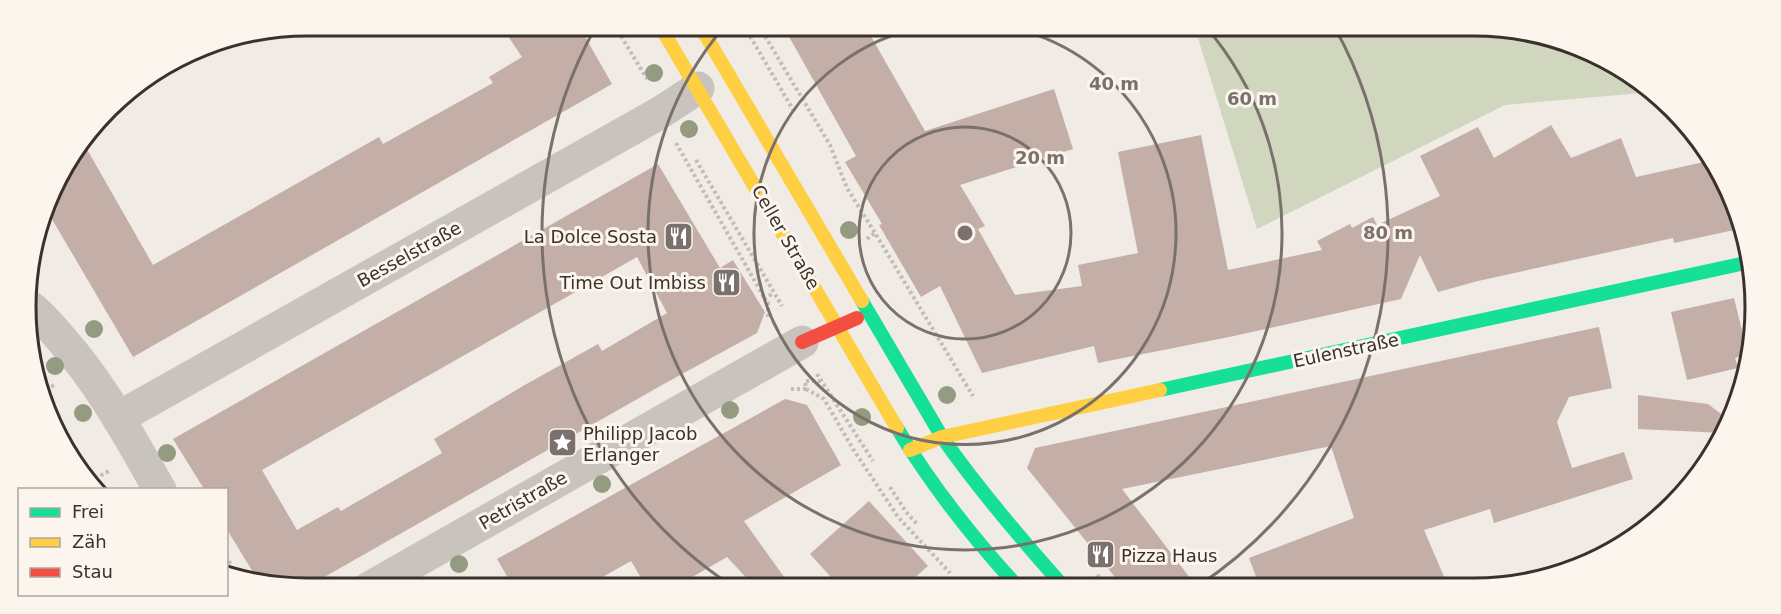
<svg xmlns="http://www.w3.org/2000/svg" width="1781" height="614" viewBox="0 0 1781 614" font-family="'DejaVu Sans',sans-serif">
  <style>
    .green { fill: #d1d6bf }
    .building { fill: #c3afa7; fill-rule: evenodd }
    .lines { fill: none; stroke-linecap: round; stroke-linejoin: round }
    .path { stroke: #c2bbb6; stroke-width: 4; stroke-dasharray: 3 3; stroke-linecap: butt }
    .street { stroke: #c9c3be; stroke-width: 33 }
    .fast { stroke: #16e098; stroke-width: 14 }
    .slow { stroke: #ffcf43; stroke-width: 14 }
    .jam { stroke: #f24e42; stroke-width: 14 }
    .tree { fill: #959b80 }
    .ring { fill: none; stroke: #7a716c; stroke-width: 3 }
    .labels { text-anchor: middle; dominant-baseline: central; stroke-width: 6; stroke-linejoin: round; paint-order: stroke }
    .poi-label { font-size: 18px; fill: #3b302b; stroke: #fbf5ee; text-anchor: end }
    .street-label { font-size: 18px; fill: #3b302b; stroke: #fbf5ee }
    .rim { fill: none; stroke: #3b302b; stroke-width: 3 }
    .centre { fill: #7a716c; stroke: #fbf5ee; stroke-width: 3 }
    .ring-label { font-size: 18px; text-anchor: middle; font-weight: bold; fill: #7a716c; stroke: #fbf5ee; stroke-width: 6; stroke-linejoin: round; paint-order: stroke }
  </style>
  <rect width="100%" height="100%" fill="#f0ebe5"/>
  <path class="green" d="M1239,26H1474L1547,35L1645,83L1652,92L1505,105L1257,229L1198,38Z"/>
  <g class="building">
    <path d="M501,26H579L612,84L133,357L46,209L55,182L84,144L153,265L379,137L383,144L493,83L489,77L522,57Z"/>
    <path d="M783,26H865L925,131L1054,89L1073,149L960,185L985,226L978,229L1015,295L1082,286L1078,265L1138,253L1118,152L1201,135L1228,270L1322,250L1317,241L1350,224L1352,228L1373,217L1377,225L1440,196L1420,156L1478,127L1494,158L1551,125L1571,158L1621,138L1636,177L1713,160L1718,166L1739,229L1674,243L1673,238L1478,281L1438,292L1420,255L1401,299L1234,336L1098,363L1094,346L982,373L940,286L921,297L879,225L882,224L845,162L856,156Z"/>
    <path d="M658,164L720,268L733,260L765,312L757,333L662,385L305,588L259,582L226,528V489H204L173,439ZM637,257L667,313L602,351L598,344L523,386L434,439L442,453L341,511L338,507L297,530L262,470Z"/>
    <path d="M1734,298L1748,355L1735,358L1738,368L1687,380L1671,312Z"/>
    <path d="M1599,327L1612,388L1569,397L1557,422L1572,468L1624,452L1633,479L1494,523L1490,509L1424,530L1448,586L1260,587L1249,558L1354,518L1331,446L1122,489L1197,587H1123L1027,468L1035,448Z"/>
    <path d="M1638,395L1708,404L1729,420L1724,433L1638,429Z"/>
    <path d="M785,399L807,405L841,465L744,521L792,588H756L727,557L673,588H647L631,561L583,588H514L497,559Z"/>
    <path d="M869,501L928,566L904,587H840L810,554Z"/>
  </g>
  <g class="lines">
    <g class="path">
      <path d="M615,26L647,79"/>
      <path d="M744,26L795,113"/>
      <path d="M759,26L830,145L847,188L875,233"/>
      <path d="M676,143L765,299"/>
      <path d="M696,160L782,306"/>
      <path d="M867,239L875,233L973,396"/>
      <path d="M768,317V303L765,299L773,293"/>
      <path d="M817,374L873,461"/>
      <path d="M806,381H820"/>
      <path d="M791,389H806L805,381"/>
      <path d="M806,389L824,399L853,449L898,517L950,573"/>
      <path d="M41,393L54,385"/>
      <path d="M90,481L111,470"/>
      <path d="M890,487L906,512L918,525"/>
      <path d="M226,556L239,580"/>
      <path d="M1097,575L1108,587"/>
      <path d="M319,588L336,578"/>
    </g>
    <g class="street">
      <path d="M30,307C42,316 52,328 62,340C102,385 130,438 160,490"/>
      <path d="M118,418L658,114L698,88"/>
      <path d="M369,588L802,342"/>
    </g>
    <g class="fast">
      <path d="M862,301L942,437C979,490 1021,539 1064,587"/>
      <path d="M1160,390L1750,262"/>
      <path d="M897,428C931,485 973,538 1018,587"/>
    </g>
    <g class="slow">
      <path d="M660,26L897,428"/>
      <path d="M700,26L862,301"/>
      <path d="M910,450L942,437L1160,390"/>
    </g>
    <path class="jam" d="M802,342L857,318"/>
  </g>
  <g class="tree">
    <circle cx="654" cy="73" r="9"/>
    <circle cx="689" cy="129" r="9"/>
    <circle cx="849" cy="230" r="9"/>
    <circle cx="94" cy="329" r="9"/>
    <circle cx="55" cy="366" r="9"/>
    <circle cx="947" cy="395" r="9"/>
    <circle cx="730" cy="410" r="9"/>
    <circle cx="83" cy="413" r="9"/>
    <circle cx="862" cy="417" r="9"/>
    <circle cx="167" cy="453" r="9"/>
    <circle cx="602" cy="484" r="9"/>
    <circle cx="459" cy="564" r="9"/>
  </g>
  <g class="ring">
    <circle cx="965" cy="233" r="106"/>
    <path d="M1003 26A211 211 0 1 1 927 26"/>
    <path d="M1206 27A317 317 0 1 1 724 27"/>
    <path d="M732 586A423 423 0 0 1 595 28M1335 28A423 423 0 0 1 1198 586"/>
  </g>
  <defs>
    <symbol id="restaurant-square" viewBox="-11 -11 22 22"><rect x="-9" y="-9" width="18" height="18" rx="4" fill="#7a716c" stroke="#fbf5ee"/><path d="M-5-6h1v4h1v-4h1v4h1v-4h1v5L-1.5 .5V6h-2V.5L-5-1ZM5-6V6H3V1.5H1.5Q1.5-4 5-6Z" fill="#fff"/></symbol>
    <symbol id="sight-square" viewBox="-11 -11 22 22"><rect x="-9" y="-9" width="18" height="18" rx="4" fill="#7a716c" stroke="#fbf5ee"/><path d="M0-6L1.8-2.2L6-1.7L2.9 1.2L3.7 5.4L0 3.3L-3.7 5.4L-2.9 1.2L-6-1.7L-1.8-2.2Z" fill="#fff"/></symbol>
  </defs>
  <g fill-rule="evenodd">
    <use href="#restaurant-square" x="662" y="220" width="33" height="33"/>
    <use href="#restaurant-square" x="710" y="266" width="33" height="33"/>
    <use href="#sight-square" x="546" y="426" width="33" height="33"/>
    <use href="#restaurant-square" x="1084" y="538" width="33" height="33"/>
  </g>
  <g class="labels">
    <g class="poi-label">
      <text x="657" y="236">La Dolce Sosta</text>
      <text x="706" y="282">Time Out Imbiss</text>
      <text x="583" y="433" text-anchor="start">Philipp Jacob<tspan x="583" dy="21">Erlanger</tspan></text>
      <text x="1121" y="555" text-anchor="start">Pizza Haus</text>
    </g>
    <g class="street-label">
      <text transform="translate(786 237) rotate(60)">Celler Straße</text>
      <text transform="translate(409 254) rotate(-29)">Besselstraße</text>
      <text transform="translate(1346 350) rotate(-12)">Eulenstraße</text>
      <text transform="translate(523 500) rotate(-30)">Petristraße</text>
    </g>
  </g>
  <path d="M0 0H1781V614H0ZM307 36H1474A271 271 0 0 1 1745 307V307A271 271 0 0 1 1474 578H307A271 271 0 0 1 36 307V307A271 271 0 0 1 307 36Z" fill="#fbf5ee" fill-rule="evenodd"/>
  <path class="rim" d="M307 36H1474A271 271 0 0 1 1745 307V307A271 271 0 0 1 1474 578H307A271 271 0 0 1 36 307V307A271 271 0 0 1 307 36Z"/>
  <circle cx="965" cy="233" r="9" class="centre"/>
  <g class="ring-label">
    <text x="1114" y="90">40 m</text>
    <text x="1252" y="105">60 m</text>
    <text x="1040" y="164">20 m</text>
    <text x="1388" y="239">80 m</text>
  </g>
  <rect x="18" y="488" width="210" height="108" fill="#fbf5ee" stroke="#aea6a0" stroke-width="1.5"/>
  <rect x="30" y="508" width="30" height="9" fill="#16e098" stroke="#aea6a0" stroke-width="1.5"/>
  <text x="72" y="518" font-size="18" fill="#3b302b">Frei</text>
  <rect x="30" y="538" width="30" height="9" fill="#ffcf43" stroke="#aea6a0" stroke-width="1.5"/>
  <text x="72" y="548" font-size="18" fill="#3b302b">Zäh</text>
  <rect x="30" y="568" width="30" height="9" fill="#f24e42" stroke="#aea6a0" stroke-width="1.5"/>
  <text x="72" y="578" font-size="18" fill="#3b302b">Stau</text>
</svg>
